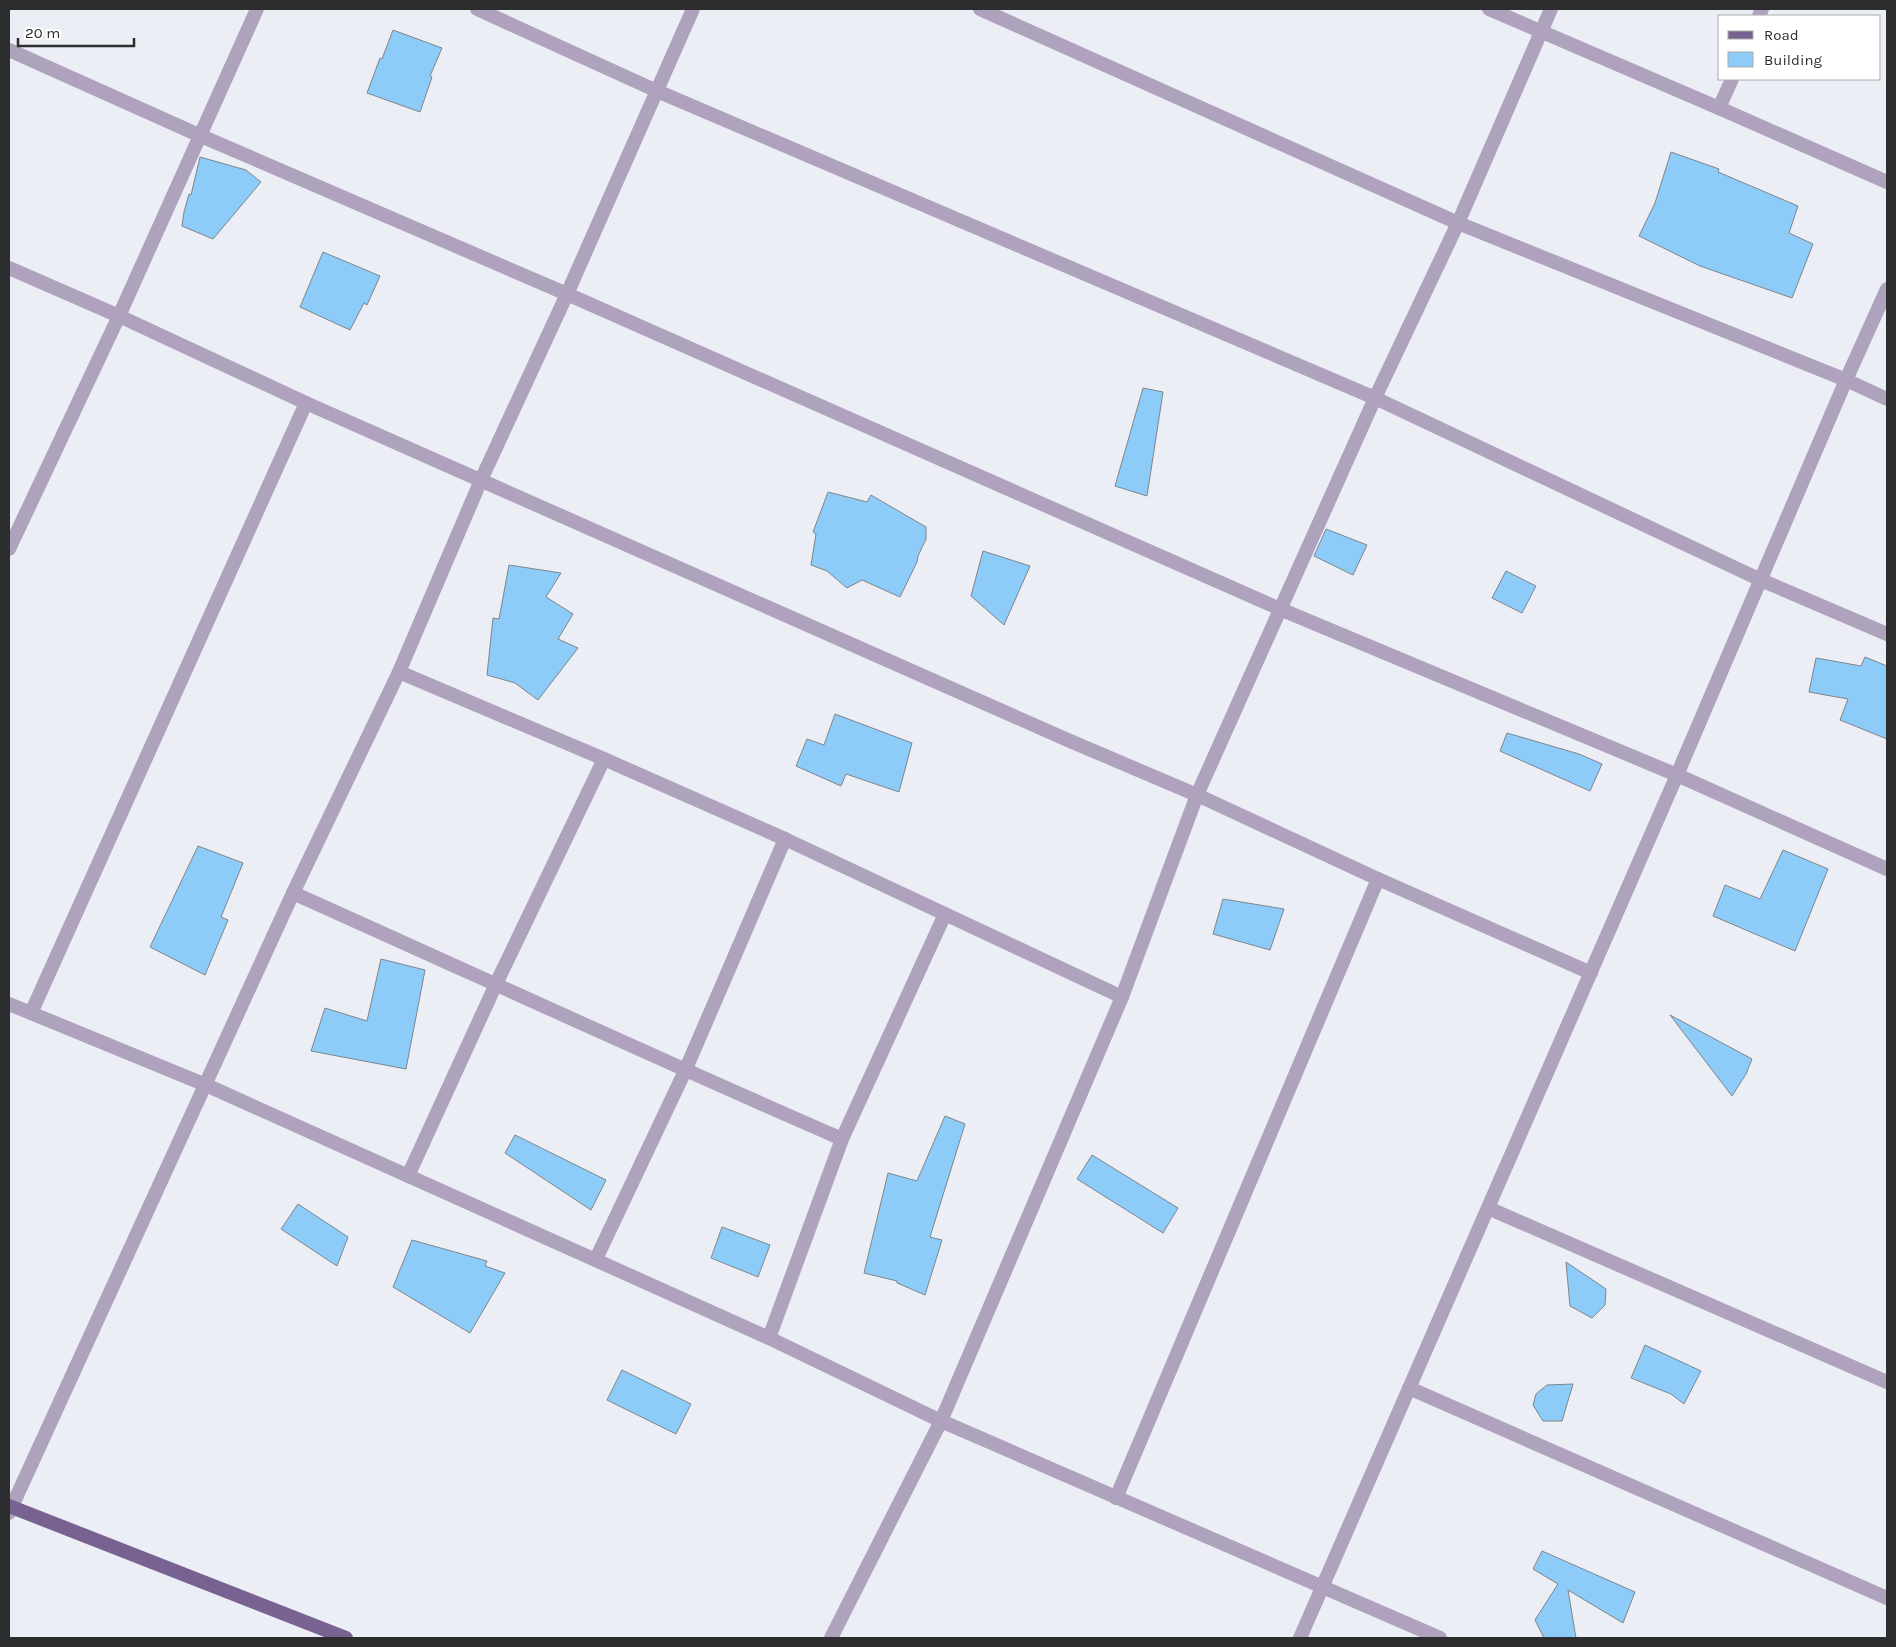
<svg xmlns="http://www.w3.org/2000/svg" width="1896" height="1647" viewBox="0 0 1896 1647" font-family="Karla,sans-serif">
  <style>
    .building { fill: #8dcbf8; stroke: #7f858a }
    .lines { fill: none; stroke-linecap: round; stroke-linejoin: round }
    .minor { stroke: #aea2bd; stroke-width: 14 }
    .primary { stroke: #786292; stroke-width: 14 }
  </style>
  <rect width="100%" height="100%" fill="#eceef5"/>
  <g class="building">
    <path d="M393,30L442,48L430,76L432,77L420,112L367,93L380,58L382,59Z"/>
    <path d="M1671,152L1719,169L1718,172L1798,206L1789,233L1813,244L1792,298L1700,266L1639,236L1655,203Z"/>
    <path d="M200,157L246,170L261,182L213,239L182,226L184,212L189,194L191,195Z"/>
    <path d="M323,252L380,276L367,305L364,303L350,330L300,307Z"/>
    <path d="M1143,388L1163,392L1147,496L1115,486Z"/>
    <path d="M828,492L867,502L871,495L926,527V539L918,556L917,562L900,597L862,580L847,588L827,571L811,565L816,534L813,532Z"/>
    <path d="M1326,529L1367,545L1353,575L1314,556Z"/>
    <path d="M983,551L1030,566L1004,625L971,596Z"/>
    <path d="M509,565L561,573L546,597L573,614L558,639L578,648L538,700L515,683L487,675L493,618L499,619Z"/>
    <path d="M1506,571L1536,586L1522,613L1492,598Z"/>
    <path d="M1865,657L1887,666V739L1840,720L1848,699L1809,692L1816,658L1861,666Z"/>
    <path d="M835,714L912,743L899,792L846,774L841,786L796,766L807,739L824,745Z"/>
    <path d="M1507,733L1579,754L1602,764L1590,791L1500,751Z"/>
    <path d="M198,846L243,863L221,917L228,920L205,975L150,947Z"/>
    <path d="M1783,850L1828,869L1795,951L1713,916L1725,885L1760,899Z"/>
    <path d="M1223,899L1284,909L1270,950L1213,934Z"/>
    <path d="M381,959L425,970L406,1069L311,1051L325,1008L367,1021Z"/>
    <path d="M1670,1015L1752,1059L1746,1074L1732,1096Z"/>
    <path d="M945,1116L965,1124L930,1237L942,1240L925,1295L897,1283V1281L864,1273L888,1173L917,1181Z"/>
    <path d="M515,1135L606,1180L591,1210L505,1153Z"/>
    <path d="M1092,1155L1178,1208L1163,1233L1077,1179Z"/>
    <path d="M298,1204L348,1237L337,1266L281,1229Z"/>
    <path d="M722,1227L770,1245L758,1277L711,1258Z"/>
    <path d="M412,1240L487,1261L485,1266L505,1273L470,1333L393,1287Z"/>
    <path d="M1566,1262L1606,1289L1605,1305L1592,1318L1570,1306Z"/>
    <path d="M1645,1345L1701,1371L1684,1404L1671,1394L1631,1378Z"/>
    <path d="M622,1370L691,1404L676,1434L607,1400Z"/>
    <path d="M1573,1384L1562,1421H1543L1533,1405L1536,1394L1547,1385Z"/>
    <path d="M1542,1551L1635,1592L1623,1623L1568,1590L1576,1638H1544L1535,1620L1558,1584L1533,1569Z"/>
  </g>
  <g class="lines">
    <g class="minor">
      <path d="M477,9L657,91L1375,398L1761,580L1887,634"/>
      <path d="M980,9L1458,223L1846,380L1887,399"/>
      <path d="M1489,9L1719,108L1887,182"/>
      <path d="M1759,16L1762,9"/>
      <path d="M9,50L201,136L567,294L1280,609L1677,775L1887,869"/>
      <path d="M1719,108L1732,79"/>
      <path d="M9,268L119,316L306,403L1070,741L1197,795L1378,879L1591,973"/>
      <path d="M9,549L119,316L257,9"/>
      <path d="M399,672L604,759L785,839L1122,997"/>
      <path d="M293,893C476,975 658,1059 842,1139"/>
      <path d="M9,1004L206,1085L769,1338L941,1421L1440,1638"/>
      <path d="M31,1013L306,403"/>
      <path d="M408,1176L496,984L604,759"/>
      <path d="M1488,1208L1887,1382"/>
      <path d="M596,1259L685,1071L785,839"/>
      <path d="M769,1338L842,1139L945,914"/>
      <path d="M1409,1388L1887,1598"/>
      <path d="M1116,1498L1378,879"/>
      <path d="M9,1513L293,893L399,672L481,480L567,294L693,9"/>
      <path d="M831,1638L941,1421L1122,997L1197,795L1375,398L1458,223L1551,9"/>
      <path d="M1300,1638L1677,775L1846,380L1887,289"/>
    </g>
    <path class="primary" d="M9,1506L346,1638"/>
  </g>
  <rect width="1896" height="1647" fill="none" stroke="#2c2d2f" stroke-width="20"/>
  <rect x="1718" y="15" width="162" height="65" fill="#ffffff" stroke="#ababac"/>
  <rect x="1728" y="31" width="25" height="8" fill="#786292" stroke="#ababac"/>
  <text x="1764" y="40" font-size="15" fill="#2c2d2f">Road</text>
  <rect x="1728" y="52" width="25" height="15" fill="#8dcbf8" stroke="#ababac"/>
  <text x="1764" y="65" font-size="15" fill="#2c2d2f">Building</text>
  <path d="M18 38v8h116v-8" fill="none" stroke="#2c2d2f" stroke-width="2.5"/>
  <text x="25" y="38" font-size="15" fill="#2c2d2f" stroke="#ffffff" stroke-width="4" paint-order="stroke">20 m</text>
</svg>
